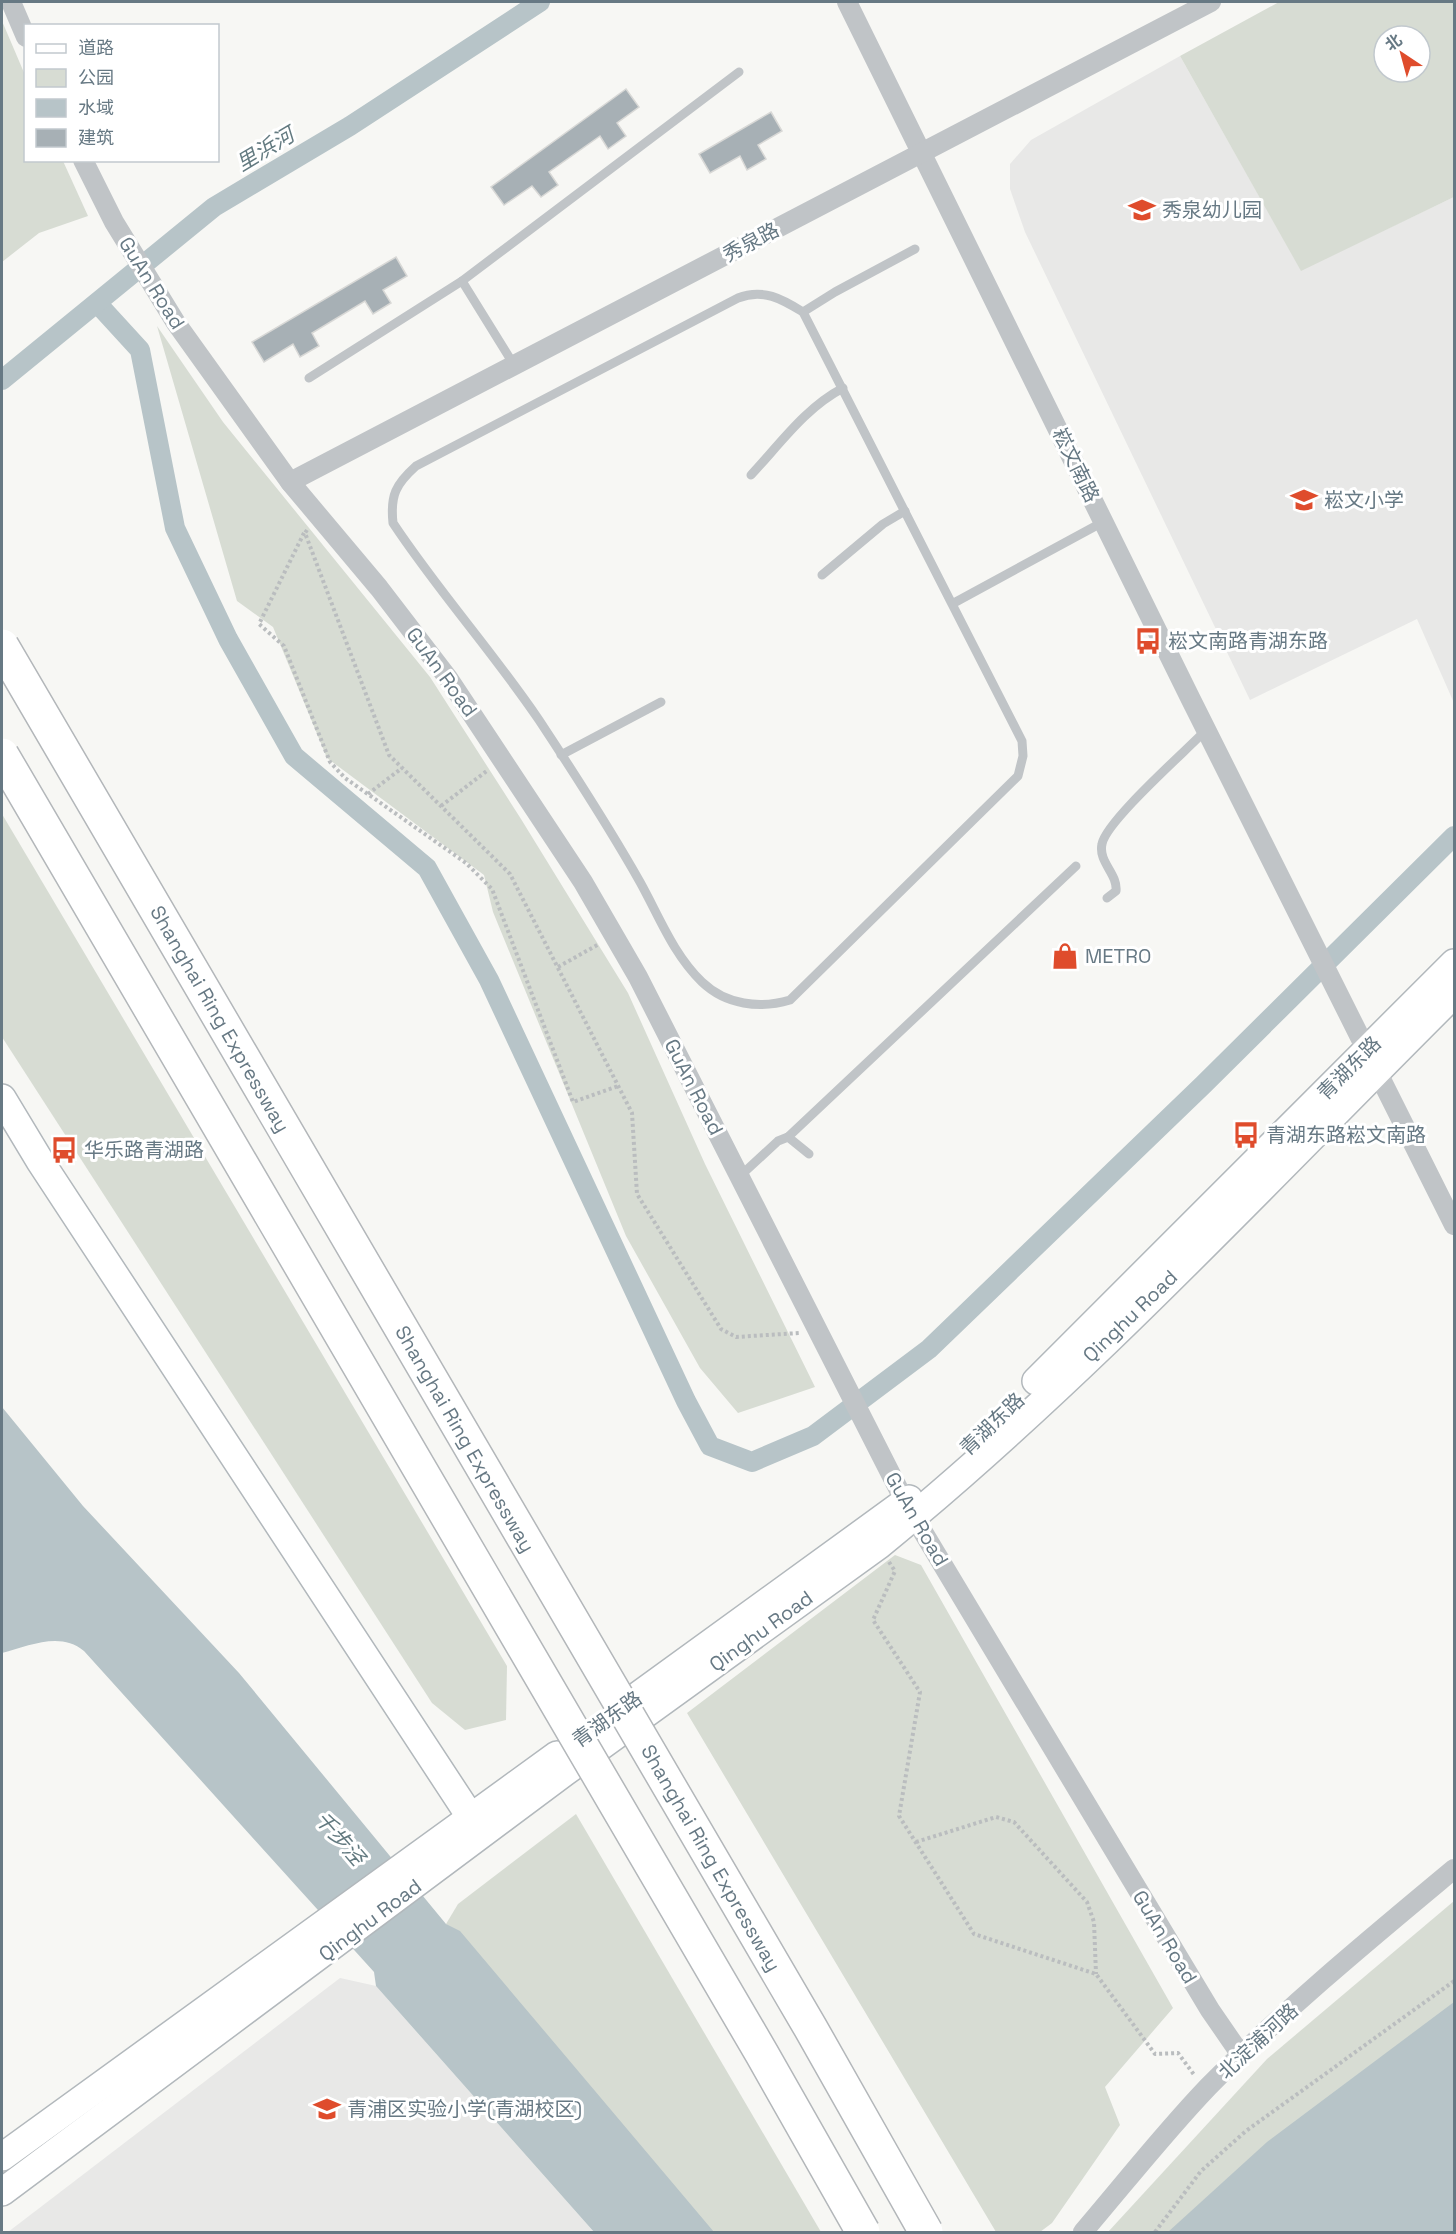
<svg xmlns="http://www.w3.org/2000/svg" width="1456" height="2234" viewBox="0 0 1456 2234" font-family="'Space Grotesk','Noto Sans SC',sans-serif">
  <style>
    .built { fill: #e8e8e7 }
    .green { fill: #d7dcd3; fill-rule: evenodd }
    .water { fill: #b7c4c8 }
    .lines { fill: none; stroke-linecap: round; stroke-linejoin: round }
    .canal { stroke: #b7c4c8; stroke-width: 20 }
    .building { fill: #a7b0b5; stroke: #d8d8d6; stroke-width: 1.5 }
    .secondary-casing { stroke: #b2b8bc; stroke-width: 30 }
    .path { stroke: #babdbf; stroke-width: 4; stroke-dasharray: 3 3; stroke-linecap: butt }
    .lane { stroke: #c0c4c7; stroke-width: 9 }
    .street { stroke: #c0c4c7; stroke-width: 20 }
    .secondary { stroke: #fff; stroke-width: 27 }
    .highway-bridge-casing { stroke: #b3b7ba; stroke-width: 36; stroke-linecap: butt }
    .highway-bridge { stroke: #fff; stroke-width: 33 }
    .labels { text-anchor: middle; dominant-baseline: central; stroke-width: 6; stroke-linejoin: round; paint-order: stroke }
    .poi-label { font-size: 20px; fill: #677984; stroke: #fff; text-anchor: start }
    .street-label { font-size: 20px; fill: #677984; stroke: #fff }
    .water-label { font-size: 21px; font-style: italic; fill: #637a80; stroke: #fff }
  </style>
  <rect width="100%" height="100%" fill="#f7f7f4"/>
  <g class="built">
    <path d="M1180,56L1301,270L1454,197V703L1417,619L1250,700L1025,232L1010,189V164L1031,140Z"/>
    <path d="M340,1978L376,1986L594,2232H8Z"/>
  </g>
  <g class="green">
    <path d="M1279,2H1454V197L1301,271L1180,56ZM1384,36H1420V72H1384Z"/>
    <path d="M2,21L25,75L26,160L63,161L88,216L39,233L2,262Z"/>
    <path d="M157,326L223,422L430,677L521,819L628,993L705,1164L815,1387L738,1413L700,1368L626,1236L493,912L484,875L327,758L273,627L237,601Z"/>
    <path d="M2,814L507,1666L506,1720L465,1730L432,1703L2,1037Z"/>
    <path d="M895,1555L921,1565L1173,2008L1105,2087L1120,2125L1052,2223L1040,2232H996L687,1713Z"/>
    <path d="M576,1814L821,2232H713L446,1924L458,1904Z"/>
    <path d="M1454,1901V2232H1108L1267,2059Z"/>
  </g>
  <g class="water">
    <path d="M2,1407L83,1506L239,1673L446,1924L460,1931L714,2232H594L376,1986L374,1972L84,1651C60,1631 29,1646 2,1653Z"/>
    <path d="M1454,2002V2232H1168L1267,2142Z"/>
  </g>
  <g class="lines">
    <g class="canal">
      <path d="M97,303L140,350L175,528L228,639L294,756L427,868L489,980L686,1401L710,1446L752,1462L813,1436L929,1349L1203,1085L1454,836"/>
      <path d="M2,380L214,207L350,126L540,2"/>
    </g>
  </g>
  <g class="building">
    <path d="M626,89L639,107L617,123L626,136L608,149L600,136L549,172L558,185L541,197L532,186L504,205L491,187Z"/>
    <path d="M771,112L782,131L758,145L766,159L747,170L740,156L710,173L699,154Z"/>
    <path d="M396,257L407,276L383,290L391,303L373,314L365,301L312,333L319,346L300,357L293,344L264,362L252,342Z"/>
  </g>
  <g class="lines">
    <defs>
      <g id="secondary">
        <path d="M2,1098L40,1161L481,1833"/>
        <path d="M1036,1381L1454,963"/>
        <path d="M639,1695L909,1499"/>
        <path d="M2,2157L557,1755"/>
        <path d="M2,2192L565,1772L879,1545C1084,1378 1267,1180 1454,994"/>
      </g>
    </defs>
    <use href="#secondary" class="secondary-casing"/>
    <g class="path">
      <path d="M307,530L305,533L389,755L510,874L632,1113L637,1194L721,1329L736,1337L799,1333"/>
      <path d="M304,533L259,624L284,646L330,762L345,778L466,863L492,889L573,1102L618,1086"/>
      <path d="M368,794L402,768"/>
      <path d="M441,806L488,770"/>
      <path d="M558,967L599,944"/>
      <path d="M889,1562L895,1571L873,1620L920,1692L899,1816L974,1934L1096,1974L1155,2054L1178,2053L1195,2076"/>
      <path d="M916,1842L996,1817L1014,1822L1087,1902L1094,1922L1096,1974"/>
      <path d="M1155,2232L1201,2171L1246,2131L1454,1981"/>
    </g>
    <g class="lane">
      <path d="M462,281L514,365"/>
      <path d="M803,312L835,292L915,249"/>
      <path d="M309,378L462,281L739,72"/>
      <path d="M751,475C780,444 805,408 843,388"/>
      <path d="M822,575L883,524L905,511"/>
      <path d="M952,604L803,312C782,299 763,288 738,298L416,466C396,484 390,495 393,523C438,591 493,652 539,720C574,773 609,827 640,882C659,916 673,954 702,982C726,1005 760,1009 790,1000L1018,776L1023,756L1022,741L952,604L1103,522"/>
      <path d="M561,755L661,702"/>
      <path d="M1107,898L1116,891C1118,874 1098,862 1102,844C1106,821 1187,750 1207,729"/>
      <path d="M788,1137L1076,866"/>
      <path d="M739,1177L778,1141L788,1137L809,1154"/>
    </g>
    <g class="street">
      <path d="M11,2L26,37"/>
      <path d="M847,2C1047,410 1249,819 1454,1225"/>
      <path d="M83,160L114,222L176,323L290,482L379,588L448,678L583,882L638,977L905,1502L1210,2010L1241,2055"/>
      <path d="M290,482L1211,2"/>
      <path d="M1083,2232C1124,2184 1164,2133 1208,2087C1285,2009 1370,1939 1454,1869"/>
    </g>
    <use href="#secondary" class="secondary"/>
    <defs>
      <g id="highway-bridge">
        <path d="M2,646L810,2027L926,2232"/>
        <path d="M2,755L762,2054L863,2232"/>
      </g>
    </defs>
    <use href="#highway-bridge" class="highway-bridge-casing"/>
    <use href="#highway-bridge" class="highway-bridge"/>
  </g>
  <defs>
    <symbol id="school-bare" viewBox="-9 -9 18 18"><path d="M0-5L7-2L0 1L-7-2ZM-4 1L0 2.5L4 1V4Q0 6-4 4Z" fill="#df4c2c" stroke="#fff" stroke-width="2.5" paint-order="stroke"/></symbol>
    <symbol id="bus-bare" viewBox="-9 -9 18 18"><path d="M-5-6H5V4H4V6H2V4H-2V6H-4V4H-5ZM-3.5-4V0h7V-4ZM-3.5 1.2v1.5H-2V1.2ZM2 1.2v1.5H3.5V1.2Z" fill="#df4c2c" stroke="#fff" stroke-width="2.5" paint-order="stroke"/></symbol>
    <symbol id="shop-bare" viewBox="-9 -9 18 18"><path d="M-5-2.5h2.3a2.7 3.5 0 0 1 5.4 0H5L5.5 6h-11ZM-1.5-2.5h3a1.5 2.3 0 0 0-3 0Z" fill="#df4c2c" stroke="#fff" stroke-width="2.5" paint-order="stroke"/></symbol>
  </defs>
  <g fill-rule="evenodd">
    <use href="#school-bare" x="1123" y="191" width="38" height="38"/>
    <use href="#school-bare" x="1285" y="481" width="38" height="38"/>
    <use href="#bus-bare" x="1129" y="622" width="38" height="38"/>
    <use href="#shop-bare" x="1046" y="937" width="38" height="38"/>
    <use href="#bus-bare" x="1227" y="1116" width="38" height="38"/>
    <use href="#bus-bare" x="45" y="1131" width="38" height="38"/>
    <use href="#school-bare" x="308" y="2090" width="38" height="38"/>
  </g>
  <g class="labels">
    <g class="poi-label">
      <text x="1162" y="210">秀泉幼儿园</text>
      <text x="1324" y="500">崧文小学</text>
      <text x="1168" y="641">崧文南路青湖东路</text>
      <text x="1085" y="956">METRO</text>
      <text x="1266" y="1135">青湖东路崧文南路</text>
      <text x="84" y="1150">华乐路青湖路</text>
      <text x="347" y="2109">青浦区实验小学(青湖校区)</text>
    </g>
    <g class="street-label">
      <text transform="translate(751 242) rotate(-28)">秀泉路</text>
      <text transform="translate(152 283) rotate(58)">GuAn Road</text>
      <text transform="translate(1076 465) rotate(64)">崧文南路</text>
      <text transform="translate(442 672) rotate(54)">GuAn Road</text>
      <text transform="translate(220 1019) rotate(60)">Shanghai Ring Expressway</text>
      <text transform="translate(1349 1068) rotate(-45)">青湖东路</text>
      <text transform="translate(694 1087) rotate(63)">GuAn Road</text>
      <text transform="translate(1130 1316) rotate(-44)">Qinghu Road</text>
      <text transform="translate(992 1424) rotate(-44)">青湖东路</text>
      <text transform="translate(465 1439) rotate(60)">Shanghai Ring Expressway</text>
      <text transform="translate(917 1519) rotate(60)">GuAn Road</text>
      <text transform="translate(761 1631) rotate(-36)">Qinghu Road</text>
      <text transform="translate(607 1719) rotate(-36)">青湖东路</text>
      <text transform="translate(711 1858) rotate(60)">Shanghai Ring Expressway</text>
      <text transform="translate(370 1920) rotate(-37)">Qinghu Road</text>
      <text transform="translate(1165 1937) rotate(59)">GuAn Road</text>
      <text transform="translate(1258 2041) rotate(-43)">北淀浦河路</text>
    </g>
    <g class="water-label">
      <text transform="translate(265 149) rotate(-31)">里浜河</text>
      <text transform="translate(340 1838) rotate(49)">千步泾</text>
    </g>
  </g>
  <rect width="1456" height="2234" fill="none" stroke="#677984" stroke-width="6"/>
  <rect x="24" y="24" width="195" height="138" fill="#ffffff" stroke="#c2c9ce" stroke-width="1.5"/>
  <rect x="36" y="44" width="30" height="9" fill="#ffffff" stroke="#c2c9ce" stroke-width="1.5"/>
  <text x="78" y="54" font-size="18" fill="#677984">道路</text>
  <rect x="36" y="69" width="30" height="18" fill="#d7dcd3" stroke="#c2c9ce" stroke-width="1.5"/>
  <text x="78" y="84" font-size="18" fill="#677984">公园</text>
  <rect x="36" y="99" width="30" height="18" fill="#b7c4c8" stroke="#c2c9ce" stroke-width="1.5"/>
  <text x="78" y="114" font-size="18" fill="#677984">水域</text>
  <rect x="36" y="129" width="30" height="18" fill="#a7b0b5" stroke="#c2c9ce" stroke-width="1.5"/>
  <text x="78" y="144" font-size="18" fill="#677984">建筑</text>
  <g transform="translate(1402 54) rotate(324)"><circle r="28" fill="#ffffff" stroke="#c2c9ce" stroke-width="1.5"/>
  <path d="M0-4.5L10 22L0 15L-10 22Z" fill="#df4c2c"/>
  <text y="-9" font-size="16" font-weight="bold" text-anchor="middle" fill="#677984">北</text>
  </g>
</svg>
